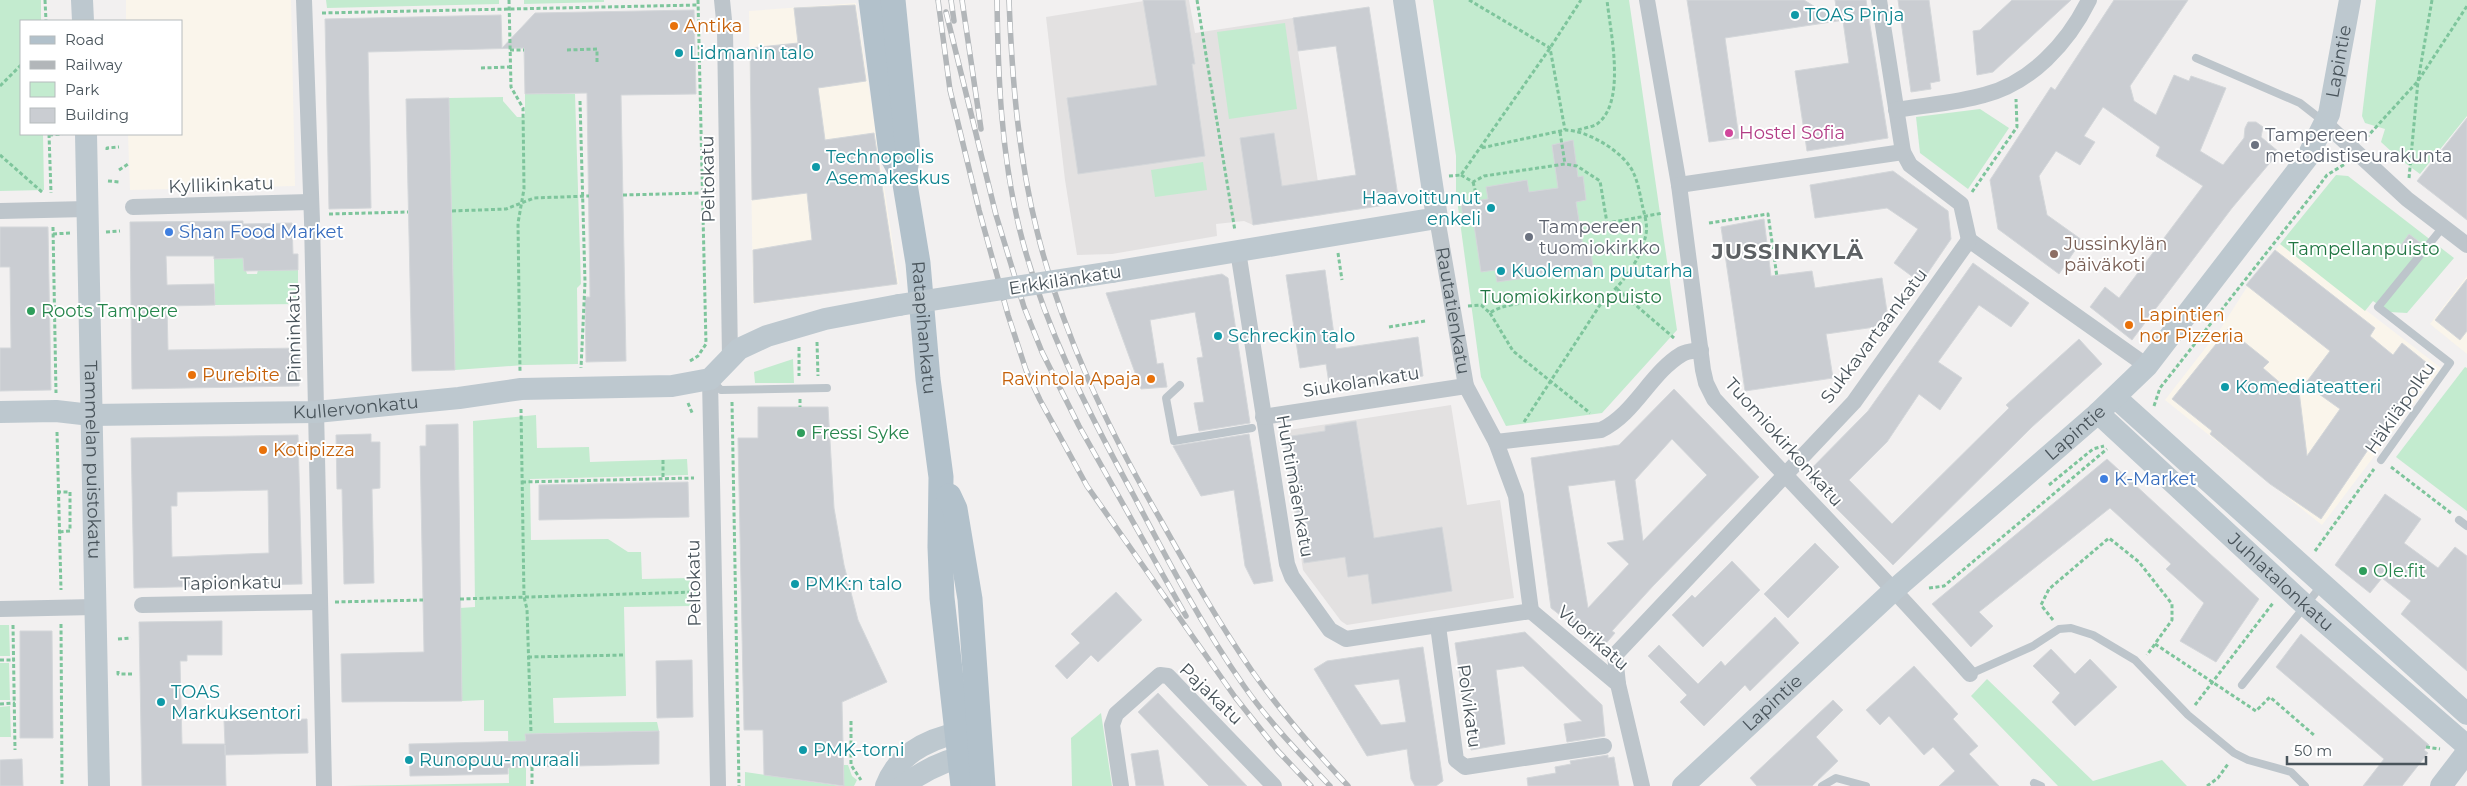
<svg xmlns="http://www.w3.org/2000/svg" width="2467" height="786" viewBox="0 0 2467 786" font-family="Montserrat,sans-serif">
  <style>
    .commercial { fill: #faf5eb }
    .education { fill: #e3e1e1 }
    .green { fill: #c3ebcf }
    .building { fill: #cacdd2; stroke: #d4d7da; fill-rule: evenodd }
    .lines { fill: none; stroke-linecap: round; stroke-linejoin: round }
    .path { stroke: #7ec59c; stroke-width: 3; stroke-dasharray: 4 2.5; stroke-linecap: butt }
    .lane { stroke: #bdc5cb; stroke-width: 8 }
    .street { stroke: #bdc5cb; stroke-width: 16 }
    .secondary { stroke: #bdc8cf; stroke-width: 22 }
    .primary { stroke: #b2c1cb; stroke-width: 25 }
    .rail-casing { stroke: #b2b6b9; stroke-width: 5.5 }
    .rail { stroke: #fff; stroke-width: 4; stroke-dasharray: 11; stroke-linecap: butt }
    .secondary-bridge { stroke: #bdc8cf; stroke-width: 22 }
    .culture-dot { fill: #0f9aa8; stroke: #fff; stroke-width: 2 }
    .food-dot { fill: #e8710a; stroke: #fff; stroke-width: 2 }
    .hotel-dot { fill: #d1479c; stroke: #fff; stroke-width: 2 }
    .worship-dot { fill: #6b7280; stroke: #fff; stroke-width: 2 }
    .shop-dot { fill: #3f7fe0; stroke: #fff; stroke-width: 2 }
    .education-dot { fill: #8d6e63; stroke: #fff; stroke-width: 2 }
    .leisure-dot { fill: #2e9e5b; stroke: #fff; stroke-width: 2 }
    .labels { text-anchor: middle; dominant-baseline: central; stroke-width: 4; stroke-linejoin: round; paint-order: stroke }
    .culture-label { font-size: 18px; fill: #0d838f; stroke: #fff; text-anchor: start }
    .food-label { font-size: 18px; fill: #c56008; stroke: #fff; text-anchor: start }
    .street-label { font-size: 18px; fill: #49545b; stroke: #fff }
    .hotel-label { font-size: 18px; fill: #b23c85; stroke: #fff; text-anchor: start }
    .worship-label { font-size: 18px; fill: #5b616d; stroke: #fff; text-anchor: start }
    .shop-label { font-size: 18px; fill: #366cbe; stroke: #fff; text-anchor: start }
    .education-label { font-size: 18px; fill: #785e54; stroke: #fff; text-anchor: start }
    .park-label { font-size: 18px; fill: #217643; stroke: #fff }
    .leisure-label { font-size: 18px; fill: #27864d; stroke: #fff; text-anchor: start }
    .district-label { font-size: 22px; font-weight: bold; letter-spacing: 1px; fill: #5d6164; stroke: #fff }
  </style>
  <rect width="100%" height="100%" fill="#f2f0f0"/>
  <g class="commercial">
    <path d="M126,0H291L295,186L130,190L128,134H181V21H126Z"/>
    <path d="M856,3L899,284L753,304L749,11Z"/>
    <path d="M2280,244L2441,368L2322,525L2165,400L2221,328L2247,287Z"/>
    <path d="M2467,276V354L2430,324Z"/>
  </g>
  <g class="education">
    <path d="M1150,0H1189L1195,33L1293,18L1323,215L1253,225L1244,221L1216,224L1217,236L1112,254L1077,255L1065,180L1046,17Z"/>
    <path d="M1451,405L1467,505L1500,500L1514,598L1347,625L1341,621L1303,570L1282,431Z"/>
  </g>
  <g class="green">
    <path d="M0,0H41V21H21V134H43L44,190L0,191Z"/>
    <path d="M326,0H499V4L327,8Z"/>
    <path d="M524,0H604V2L524,4Z"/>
    <path d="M1433,0H1629L1677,330L1602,413L1506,426L1481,377L1456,192V156Z"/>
    <path d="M2376,0H2467V116L2420,174L2397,157L2398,155L2396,152L2393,153L2381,142L2385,129L2365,123L2362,116Z"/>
    <path d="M1285,23L1297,109L1229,119L1217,32Z"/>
    <path d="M525,94H575L581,284L577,288L578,364L524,365L455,370L449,98L503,97V101L517,117H525Z"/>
    <path d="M1980,109L2009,128L1968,189L1920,153L1916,117Z"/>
    <path d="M1203,162L1207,190L1155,197L1151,170Z"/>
    <path d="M2336,175L2348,176L2454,258L2407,313L2389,312L2373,301L2365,311L2280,244Z"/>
    <path d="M243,258L244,270L246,271L247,274H257L258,270H298V304L215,305L214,259Z"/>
    <path d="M793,359L794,383H755L754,372Z"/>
    <path d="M2465,367L2467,368V511L2396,457Z"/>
    <path d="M536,415L537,448L589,447L590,462L687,459L688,475L530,479L531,540L608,539L628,552H641L642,579L690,578L691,606L624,607L626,696L553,698L554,723L657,722L659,731L526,734V786H343L509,783L508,731H484V700L462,701L460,608L475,607L473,421Z"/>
    <path d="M0,625H9L10,656H0Z"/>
    <path d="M0,663H9L10,700H0Z"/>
    <path d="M1987,679L2093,781L2162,760L2187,786H2058L1971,696Z"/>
    <path d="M10,706L11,737H0V707Z"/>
    <path d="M1101,713L1112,786H1072L1071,738Z"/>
    <path d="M844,765H848L852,776L857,780L854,786H844Z"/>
    <path d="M745,772L841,786H745Z"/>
  </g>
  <g class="building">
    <path d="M1143,0H1185L1195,64H1192L1205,156L1078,174L1067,98L1157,85Z"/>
    <path d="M1687,0H1804L1838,21L1725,38L1739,138L1709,142Z"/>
    <path d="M1835,0H1866L1888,138L1807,151L1795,71L1849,63L1843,21H1838Z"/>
    <path d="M1898,0H1929L1940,81L1930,83L1931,89L1911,92Z"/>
    <path d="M2012,0H2071L1993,72L1977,75L1973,31L1980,30Z"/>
    <path d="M2114,0H2188L2130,86L2134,101L2156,115L2174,75L2189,81L2191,76L2226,88L2200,151L2223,165L2244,138L2245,128L2248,122H2256L2263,127L2261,137L2279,152L2232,208L2132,340L2090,307L2105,287L2119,298L2203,186L2156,156L2160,147L2103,107L2084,136L2095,142L2080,165L2056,151L2039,176L2047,215L2082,240L2059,274L1998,229L1990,180L2051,87L2055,90Z"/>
    <path d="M855,5L866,81L818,88L825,140L874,133L897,284L754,303L753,250L812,240L807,193L752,200L750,48L798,43L794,8Z"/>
    <path d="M1369,7L1399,203L1253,225L1240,138L1274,133L1282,186L1356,175L1336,46L1298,51L1293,18Z"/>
    <path d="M694,10L696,94L621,95L626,361L586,362L585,297H590L587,93L525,94L524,48L368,52L371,208L329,209L325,19L501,15L502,48L535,13Z"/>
    <path d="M449,98L455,370L412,371L406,99Z"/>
    <path d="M2467,118V220L2417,181Z"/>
    <path d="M1573,140L1578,177L1583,176L1586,200L1576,202L1583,247L1590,246L1593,268L1497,282L1495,270L1481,272L1474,225L1464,226L1461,203L1488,199L1486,187L1527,180L1529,192L1558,188L1552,145Z"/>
    <path d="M1893,171L1948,211L1951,239L1921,283L1894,263L1918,229L1887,208L1815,218L1810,185Z"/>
    <path d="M1764,219L1771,276L1812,271L1815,288L1882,278L1889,325L1826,334L1833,378L1745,391L1721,227Z"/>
    <path d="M243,221V224L292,223L293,254H298V270L244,271L243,258L214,259V256H166L167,285L214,284L215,305L167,306L168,350L299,348V386L132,389L130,222Z"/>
    <path d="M0,227H48L51,390L0,391V348H11L10,267H0Z"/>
    <path d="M2409,234L2422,244L2411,258L2399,248Z"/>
    <path d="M2275,250L2375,328L2370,336L2393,355L2402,343L2427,363L2321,519L2270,484L2210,434L2212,431L2172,399L2228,329L2269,362L2263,368L2285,387L2298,383L2307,456L2340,409L2305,384L2330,351L2246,285Z"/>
    <path d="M1973,263L2029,303L2011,327L1979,305L1938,362L1962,378L1940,410L1919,394L1887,442L1849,480L1892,524L2009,408L2006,405L2079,339L2102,364L2032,427L1893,565L1804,476L1868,411Z"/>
    <path d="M1325,270L1336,349L1418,337L1423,376L1330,390L1326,364L1300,368L1286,275Z"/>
    <path d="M1222,274L1228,278L1250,423L1199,431L1194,403L1204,402L1197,358L1203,357L1195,312L1150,320L1157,364L1163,363L1167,387L1141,389L1106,293Z"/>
    <path d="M2467,279V331L2460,340L2435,320Z"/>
    <path d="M1674,389L1759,477L1653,586L1612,631L1615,633L1602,648L1551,608L1531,458L1619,445ZM1672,439L1707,475L1643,541L1635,480ZM1615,480L1624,540L1607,543L1629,564L1588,608L1568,486Z"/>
    <path d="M758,407H828L834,508L844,565L858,620L887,682L842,702L844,786L764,775L763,730H744L738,438H758Z"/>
    <path d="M1356,421L1374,538L1442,527L1452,591L1372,604L1368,574L1348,577L1345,557L1304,563L1285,437L1325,431V426Z"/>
    <path d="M458,424L462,701L342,702L341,654L424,652L420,446H426V425Z"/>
    <path d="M371,434V442H380V488L372,489L374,583L344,584L342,489H337L336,435Z"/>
    <path d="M1249,434L1273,581L1254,584L1245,566L1234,490L1201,496L1173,446Z"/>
    <path d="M298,435L302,584L134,588L131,438ZM268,490L269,553L172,557L171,506H177V492Z"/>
    <path d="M2107,459L2259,599L2216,662L2180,641L2204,603L2166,569L2171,564L2110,508L1979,612L1993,626L1971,647L1932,604Z"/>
    <path d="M688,482L689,517L539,520V485Z"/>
    <path d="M2385,494L2421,519L2404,543L2438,568L2455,547L2467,556V671L2401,614L2411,601L2382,578L2370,593L2335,565Z"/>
    <path d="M1815,543L1839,567L1788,618L1764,594Z"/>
    <path d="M1732,561L1760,590L1703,647L1672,615L1692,595L1695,598Z"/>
    <path d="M1116,592L1142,620L1098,662L1091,655L1067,679L1055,666L1080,643L1071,634Z"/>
    <path d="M1775,617L1799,643L1750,691L1745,685L1704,726L1680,702L1687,695L1648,656L1659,645L1698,684L1721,661L1725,666Z"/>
    <path d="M222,621V655H187V661H180L182,744H225L224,721L307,719L308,753L225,755V745L226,786H142L139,622Z"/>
    <path d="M20,631H52L53,738H20Z"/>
    <path d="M1525,632L1602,705L1605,736L1567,742L1564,724L1582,721L1523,666L1496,670L1505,744L1471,750L1455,643Z"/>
    <path d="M2301,634L2429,745L2424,750L2428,753L2402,786H2363L2384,759L2276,667Z"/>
    <path d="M1423,647L1443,781L1436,786H1415L1411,779L1407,749L1367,756L1314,669L1327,661ZM1399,679L1406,722L1381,725L1354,685Z"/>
    <path d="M2051,649L2075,674L2090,659L2117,687L2075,726L2052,702L2060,693L2033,666Z"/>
    <path d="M692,660L693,717L657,718L656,661Z"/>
    <path d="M1914,666L1958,714L1953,719L1978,746L1969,754L1999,786H1939L1955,771L1933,747L1924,755L1889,716L1880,725L1866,710Z"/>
    <path d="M1158,693L1247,786H1209L1138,712Z"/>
    <path d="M1833,700L1843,710L1816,737L1838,761L1812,786H1757L1750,778Z"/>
    <path d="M659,731V764L532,767L508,768V774L410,776L409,744L526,741L525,734Z"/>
    <path d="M1158,750L1164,786H1136L1131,754Z"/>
    <path d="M1608,755V758L1614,757L1619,786H1528L1527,778L1556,773L1555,767L1571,764L1570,761Z"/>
    <path d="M22,759L23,786H0V760Z"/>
  </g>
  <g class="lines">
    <g class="path">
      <path d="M45,0L46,21"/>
      <path d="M509,0L511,87L523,108L524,189L518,223L520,371"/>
      <path d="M1197,0L1235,231"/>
      <path d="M1469,0L1550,48L1565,130"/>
      <path d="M322,13L698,5"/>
      <path d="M510,50H524"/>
      <path d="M567,50L597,49V63"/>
      <path d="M481,68L510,67"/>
      <path d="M0,86L21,65"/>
      <path d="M580,101L585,282L581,368"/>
      <path d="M1578,130C1584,128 1592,127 1597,124C1627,102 1610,31 1607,0"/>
      <path d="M1560,132L1565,164"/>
      <path d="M49,134L51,193"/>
      <path d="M49,135L62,134"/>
      <path d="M2366,138L2418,81L2467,6"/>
      <path d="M107,150V148L119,147"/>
      <path d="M0,155L42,192"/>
      <path d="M119,170L128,164"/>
      <path d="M1461,175L1473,182L1484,176L1565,164L1577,166L1600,181L1607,223"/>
      <path d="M1449,176L1461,175L1550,48L1581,0"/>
      <path d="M2409,178L2418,81L2432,0"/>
      <path d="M108,181L119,182"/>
      <path d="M1473,182L1478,201"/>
      <path d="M1972,192L2017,127L2016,99"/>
      <path d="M623,195L701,193"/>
      <path d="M452,211L506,209L534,198L589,196"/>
      <path d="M329,214L408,212"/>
      <path d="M1709,223L1768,214L1777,277"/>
      <path d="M53,227L56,393"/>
      <path d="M1580,228L1663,213"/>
      <path d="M106,232L120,231"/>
      <path d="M53,234L70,233"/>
      <path d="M1338,253L1342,280"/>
      <path d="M1617,289L1674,338"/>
      <path d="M1468,306L1481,305L1490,313C1512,297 1574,302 1603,301C1622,284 1641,260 1646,234C1648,225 1644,213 1642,204C1640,194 1638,183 1634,174C1625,152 1587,130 1565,130L1481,148"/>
      <path d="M1490,313L1513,351L1590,413"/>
      <path d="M1389,327L1425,321"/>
      <path d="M817,342L818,376"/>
      <path d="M799,347V376"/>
      <path d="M690,361L698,356L706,344L698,0"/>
      <path d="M800,399V407"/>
      <path d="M732,402L739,786"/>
      <path d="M688,403L693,415"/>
      <path d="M2154,406L2160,388L2312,195L2327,175L2345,164"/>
      <path d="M521,409L524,597L527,609L531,733"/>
      <path d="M1524,422L1602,302"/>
      <path d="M57,432L61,590"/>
      <path d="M663,460V479"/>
      <path d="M2391,467L2451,513"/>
      <path d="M522,482L694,478"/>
      <path d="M2049,485L2093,449L2104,446"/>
      <path d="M57,492H70V531L59,532"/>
      <path d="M2315,551L2374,469"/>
      <path d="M1929,588L1944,586L2107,449"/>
      <path d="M460,599L696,592"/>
      <path d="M335,602L423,600"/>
      <path d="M2053,620L2041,605L2049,589L2109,538L2139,562L2172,604V620L2147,655"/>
      <path d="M61,624L62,786"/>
      <path d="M13,625L15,750"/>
      <path d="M118,639L131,638"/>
      <path d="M2155,644L2256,711L2270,697L2315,736"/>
      <path d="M528,657L625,655"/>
      <path d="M0,660H14"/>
      <path d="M118,671V674H132"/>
      <path d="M0,704L15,703"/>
      <path d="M2195,705L2273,603"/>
      <path d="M851,721V765L861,780"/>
      <path d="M2426,747L2440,749"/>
      <path d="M532,767V786"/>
      <path d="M2207,786L2218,778L2228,764"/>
    </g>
    <g class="lane">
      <path d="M2196,58L2300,103L2323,121"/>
      <path d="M711,380L721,390L827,388"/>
      <path d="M1180,385L1166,398L1174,441L1252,428"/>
      <path d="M2381,460L2450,363L2378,307L2443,227"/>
      <path d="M2459,520L2467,526"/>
      <path d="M1970,674L2033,646L2059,629L2071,628L2093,635L2135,660L2188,715L2234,753L2248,760L2291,772L2305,786"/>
      <path d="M2242,685L2321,586"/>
      <path d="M2034,783L2041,786"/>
      <path d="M1822,786L1836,778L1866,786"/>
    </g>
    <g class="street">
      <path d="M304,0L312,221L324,786"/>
      <path d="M722,0L725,30L730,358"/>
      <path d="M1647,0L1679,185L1703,370L1706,383L1714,399C1799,491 1887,580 1970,674"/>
      <path d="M1879,0L1903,152L1910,165L1961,204L1969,240"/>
      <path d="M1896,110C1925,105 1956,103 1984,95C2031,83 2068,43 2089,0"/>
      <path d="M2326,124L2407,199L2467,245"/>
      <path d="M1679,185L1903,152"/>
      <path d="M133,207L310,202"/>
      <path d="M0,211L87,209"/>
      <path id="s1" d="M1437,218L1466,386L1496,442L1516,496L1531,611"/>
      <path d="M1969,240L2147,366"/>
      <path d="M1238,251L1287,564L1292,577L1330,630L1346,639L1531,611"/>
      <path d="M710,379L718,786"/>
      <path d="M1263,417L1466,386"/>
      <path d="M1496,442L1601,430C1635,414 1650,373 1682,354C1687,351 1695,351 1701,350"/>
      <path d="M142,605L320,602"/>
      <path d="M0,609L95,607"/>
      <path d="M1531,611L1618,684L1642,786"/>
      <path d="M1438,626L1456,760L1465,767L1604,746"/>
      <path d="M1618,684L1615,655L1854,402L1969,240"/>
      <path d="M1121,786L1112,725L1116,714L1160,675L1168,676L1274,786"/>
    </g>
    <g class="secondary">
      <path d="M82,0L83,21"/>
      <path id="s2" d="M86,134L99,786"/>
      <path d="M1112,272L1437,218L1404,0"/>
      <path d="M2115,397L2467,714"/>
      <path id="s3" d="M0,412L56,411L91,415L316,412L459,398L521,389L672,386L710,379L739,349L767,336L825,319L899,305"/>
      <path id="s4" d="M2098,413L2306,606L2467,746"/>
      <path d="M886,786C900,749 938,734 975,731"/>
      <path d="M903,786C925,769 950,758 977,754"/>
      <path id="s5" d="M1683,786L1894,590L2098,413L2147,366L2307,158L2329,114L2350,0"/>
      <path d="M2441,786L2467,752"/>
    </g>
    <g class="primary">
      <path d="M871,0L891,154L904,178"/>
      <path id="s6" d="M893,0L908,152L904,178L918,263L928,379L941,477L940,547L942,598L963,786"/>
      <path d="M949,496L955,509L970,599L983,786"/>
    </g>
    <defs>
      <g id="rail">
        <path d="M938,0L950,90L979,210L1008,315L1026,370L1040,400L1087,486L1235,697L1278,751L1311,786"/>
        <path d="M951,0L954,21"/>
        <path d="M962,0L981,129"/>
        <path d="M997,0C998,76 1001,152 1019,227C1043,325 1086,408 1134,496C1168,561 1202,626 1244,686C1269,722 1300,754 1330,786"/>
        <path d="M1009,0C1012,78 1018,155 1037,231C1062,333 1107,427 1159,517C1188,569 1218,622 1252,671C1281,712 1314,750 1348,786"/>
        <path d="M946,12L996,215L1024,307L1042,352L1079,426L1186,616"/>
      </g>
    </defs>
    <use href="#rail" class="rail-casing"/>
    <use href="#rail" class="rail"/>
    <path class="secondary-bridge" d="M899,305L1112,272"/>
  </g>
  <g class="culture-dot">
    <circle cx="1795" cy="15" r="5"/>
    <circle cx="679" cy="53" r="5"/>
    <circle cx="816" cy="167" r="5"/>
    <circle cx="1491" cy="208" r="5"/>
    <circle cx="1501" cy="271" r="5"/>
    <circle cx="1218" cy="336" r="5"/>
    <circle cx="2225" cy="387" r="5"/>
    <circle cx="795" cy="584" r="5"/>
    <circle cx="161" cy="702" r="5"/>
    <circle cx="803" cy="750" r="5"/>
    <circle cx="409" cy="760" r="5"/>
  </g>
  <g class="food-dot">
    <circle cx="674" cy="26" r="5"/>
    <circle cx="2129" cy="325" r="5"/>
    <circle cx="192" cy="375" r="5"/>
    <circle cx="1151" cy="379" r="5"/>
    <circle cx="263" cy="450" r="5"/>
  </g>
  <circle class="hotel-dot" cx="1729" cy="133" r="5"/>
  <g class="worship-dot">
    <circle cx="2255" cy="145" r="5"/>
    <circle cx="1529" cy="237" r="5"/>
  </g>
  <g class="shop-dot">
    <circle cx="169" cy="232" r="5"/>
    <circle cx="2104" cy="479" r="5"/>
  </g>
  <circle class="education-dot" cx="2054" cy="254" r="5"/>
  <g class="leisure-dot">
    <circle cx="31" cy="311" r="5"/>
    <circle cx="801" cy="433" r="5"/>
    <circle cx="2363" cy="571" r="5"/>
  </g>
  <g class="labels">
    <g class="culture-label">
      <text x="1805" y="15">TOAS Pinja</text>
      <text x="689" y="53">Lidmanin talo</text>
      <text x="826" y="157">Technopolis<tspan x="826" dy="21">Asemakeskus</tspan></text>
      <text x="1481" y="198" text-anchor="end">Haavoittunut<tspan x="1481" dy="21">enkeli</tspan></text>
      <text x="1511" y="271">Kuoleman puutarha</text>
      <text x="1228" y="336">Schreckin talo</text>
      <text x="2235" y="387">Komediateatteri</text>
      <text x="805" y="584">PMK:n talo</text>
      <text x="171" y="692">TOAS<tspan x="171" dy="21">Markuksentori</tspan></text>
      <text x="813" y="750">PMK-torni</text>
      <text x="419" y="760">Runopuu-muraali</text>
    </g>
    <g class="food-label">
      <text x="684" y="26">Antika</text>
      <text x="2139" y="315">Lapintien<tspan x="2139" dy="21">nor Pizzeria</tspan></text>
      <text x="202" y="375">Purebite</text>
      <text x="1141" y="379" text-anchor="end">Ravintola Apaja</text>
      <text x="273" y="450">Kotipizza</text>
    </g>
    <g class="street-label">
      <text stroke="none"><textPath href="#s5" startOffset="991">Lapintie</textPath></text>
      <text transform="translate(708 179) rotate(-91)">Peltokatu</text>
      <text transform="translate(221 185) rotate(-2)">Kyllikinkatu</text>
      <text transform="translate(1065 280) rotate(-9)">Erkkilänkatu</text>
      <text stroke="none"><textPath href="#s1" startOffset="94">Rautatienkatu</textPath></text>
      <text stroke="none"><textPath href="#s6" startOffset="330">Ratapihankatu</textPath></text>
      <text transform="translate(294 333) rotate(-91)">Pinninkatu</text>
      <text transform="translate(1874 336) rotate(-53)">Sukkavartaankatu</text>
      <text transform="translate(1361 382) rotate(-9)">Siukolankatu</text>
      <text stroke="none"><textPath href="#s3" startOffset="356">Kullervonkatu</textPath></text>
      <text transform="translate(2400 408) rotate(-55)">Häkiläpolku</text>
      <text stroke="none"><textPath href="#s5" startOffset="528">Lapintie</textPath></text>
      <text transform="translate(1784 442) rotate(48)">Tuomiokirkonkatu</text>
      <text stroke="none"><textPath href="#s2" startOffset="326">Tammelan puistokatu</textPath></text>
      <text transform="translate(1295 486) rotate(80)">Huhtimäenkatu</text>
      <text stroke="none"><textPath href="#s4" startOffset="249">Juhlatalonkatu</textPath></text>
      <text transform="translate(231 583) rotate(-1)">Tapionkatu</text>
      <text transform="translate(694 583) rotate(-91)">Peltokatu</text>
      <text transform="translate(1593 638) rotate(41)">Vuorikatu</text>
      <text transform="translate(1211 694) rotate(44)">Pajakatu</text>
      <text stroke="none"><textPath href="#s5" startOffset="122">Lapintie</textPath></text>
      <text transform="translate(1469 706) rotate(82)">Polvikatu</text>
    </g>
    <g class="hotel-label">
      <text x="1739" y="133">Hostel Sofia</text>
    </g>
    <g class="worship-label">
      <text x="2265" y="135">Tampereen<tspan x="2265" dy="21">metodistiseurakunta</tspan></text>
      <text x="1539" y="227">Tampereen<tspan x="1539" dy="21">tuomiokirkko</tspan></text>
    </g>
    <g class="shop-label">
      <text x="179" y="232">Shan Food Market</text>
      <text x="2114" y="479">K-Market</text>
    </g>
    <g class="education-label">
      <text x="2064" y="244">Jussinkylän<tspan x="2064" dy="21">päiväkoti</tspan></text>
    </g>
    <g class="park-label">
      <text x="2364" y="249">Tampellanpuisto</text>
      <text x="1571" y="297">Tuomiokirkonpuisto</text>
    </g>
    <g class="leisure-label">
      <text x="41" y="311">Roots Tampere</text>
      <text x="811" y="433">Fressi Syke</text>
      <text x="2373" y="571">Ole.fit</text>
    </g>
    <g class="district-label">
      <text x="1788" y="251">JUSSINKYLÄ</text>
    </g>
  </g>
  <rect x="20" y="20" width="162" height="115" fill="#ffffff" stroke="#b6bbbd"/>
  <rect x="30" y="36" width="25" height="8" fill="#b2c1cb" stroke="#b6bbbd"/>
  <text x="65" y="45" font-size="15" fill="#49545b">Road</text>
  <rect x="30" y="61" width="25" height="8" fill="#b2b6b9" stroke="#b6bbbd"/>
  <text x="65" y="70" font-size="15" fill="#49545b">Railway</text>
  <rect x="30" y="82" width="25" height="15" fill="#c3ebcf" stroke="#b6bbbd"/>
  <text x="65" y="95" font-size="15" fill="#49545b">Park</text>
  <rect x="30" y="108" width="25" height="15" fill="#cacdd2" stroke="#b6bbbd"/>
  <text x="65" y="120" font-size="15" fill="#49545b">Building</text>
  <path d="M2287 756v8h139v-8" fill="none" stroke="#49545b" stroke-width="2.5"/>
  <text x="2294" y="756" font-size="15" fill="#49545b" stroke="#ffffff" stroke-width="4" paint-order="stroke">50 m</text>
</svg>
